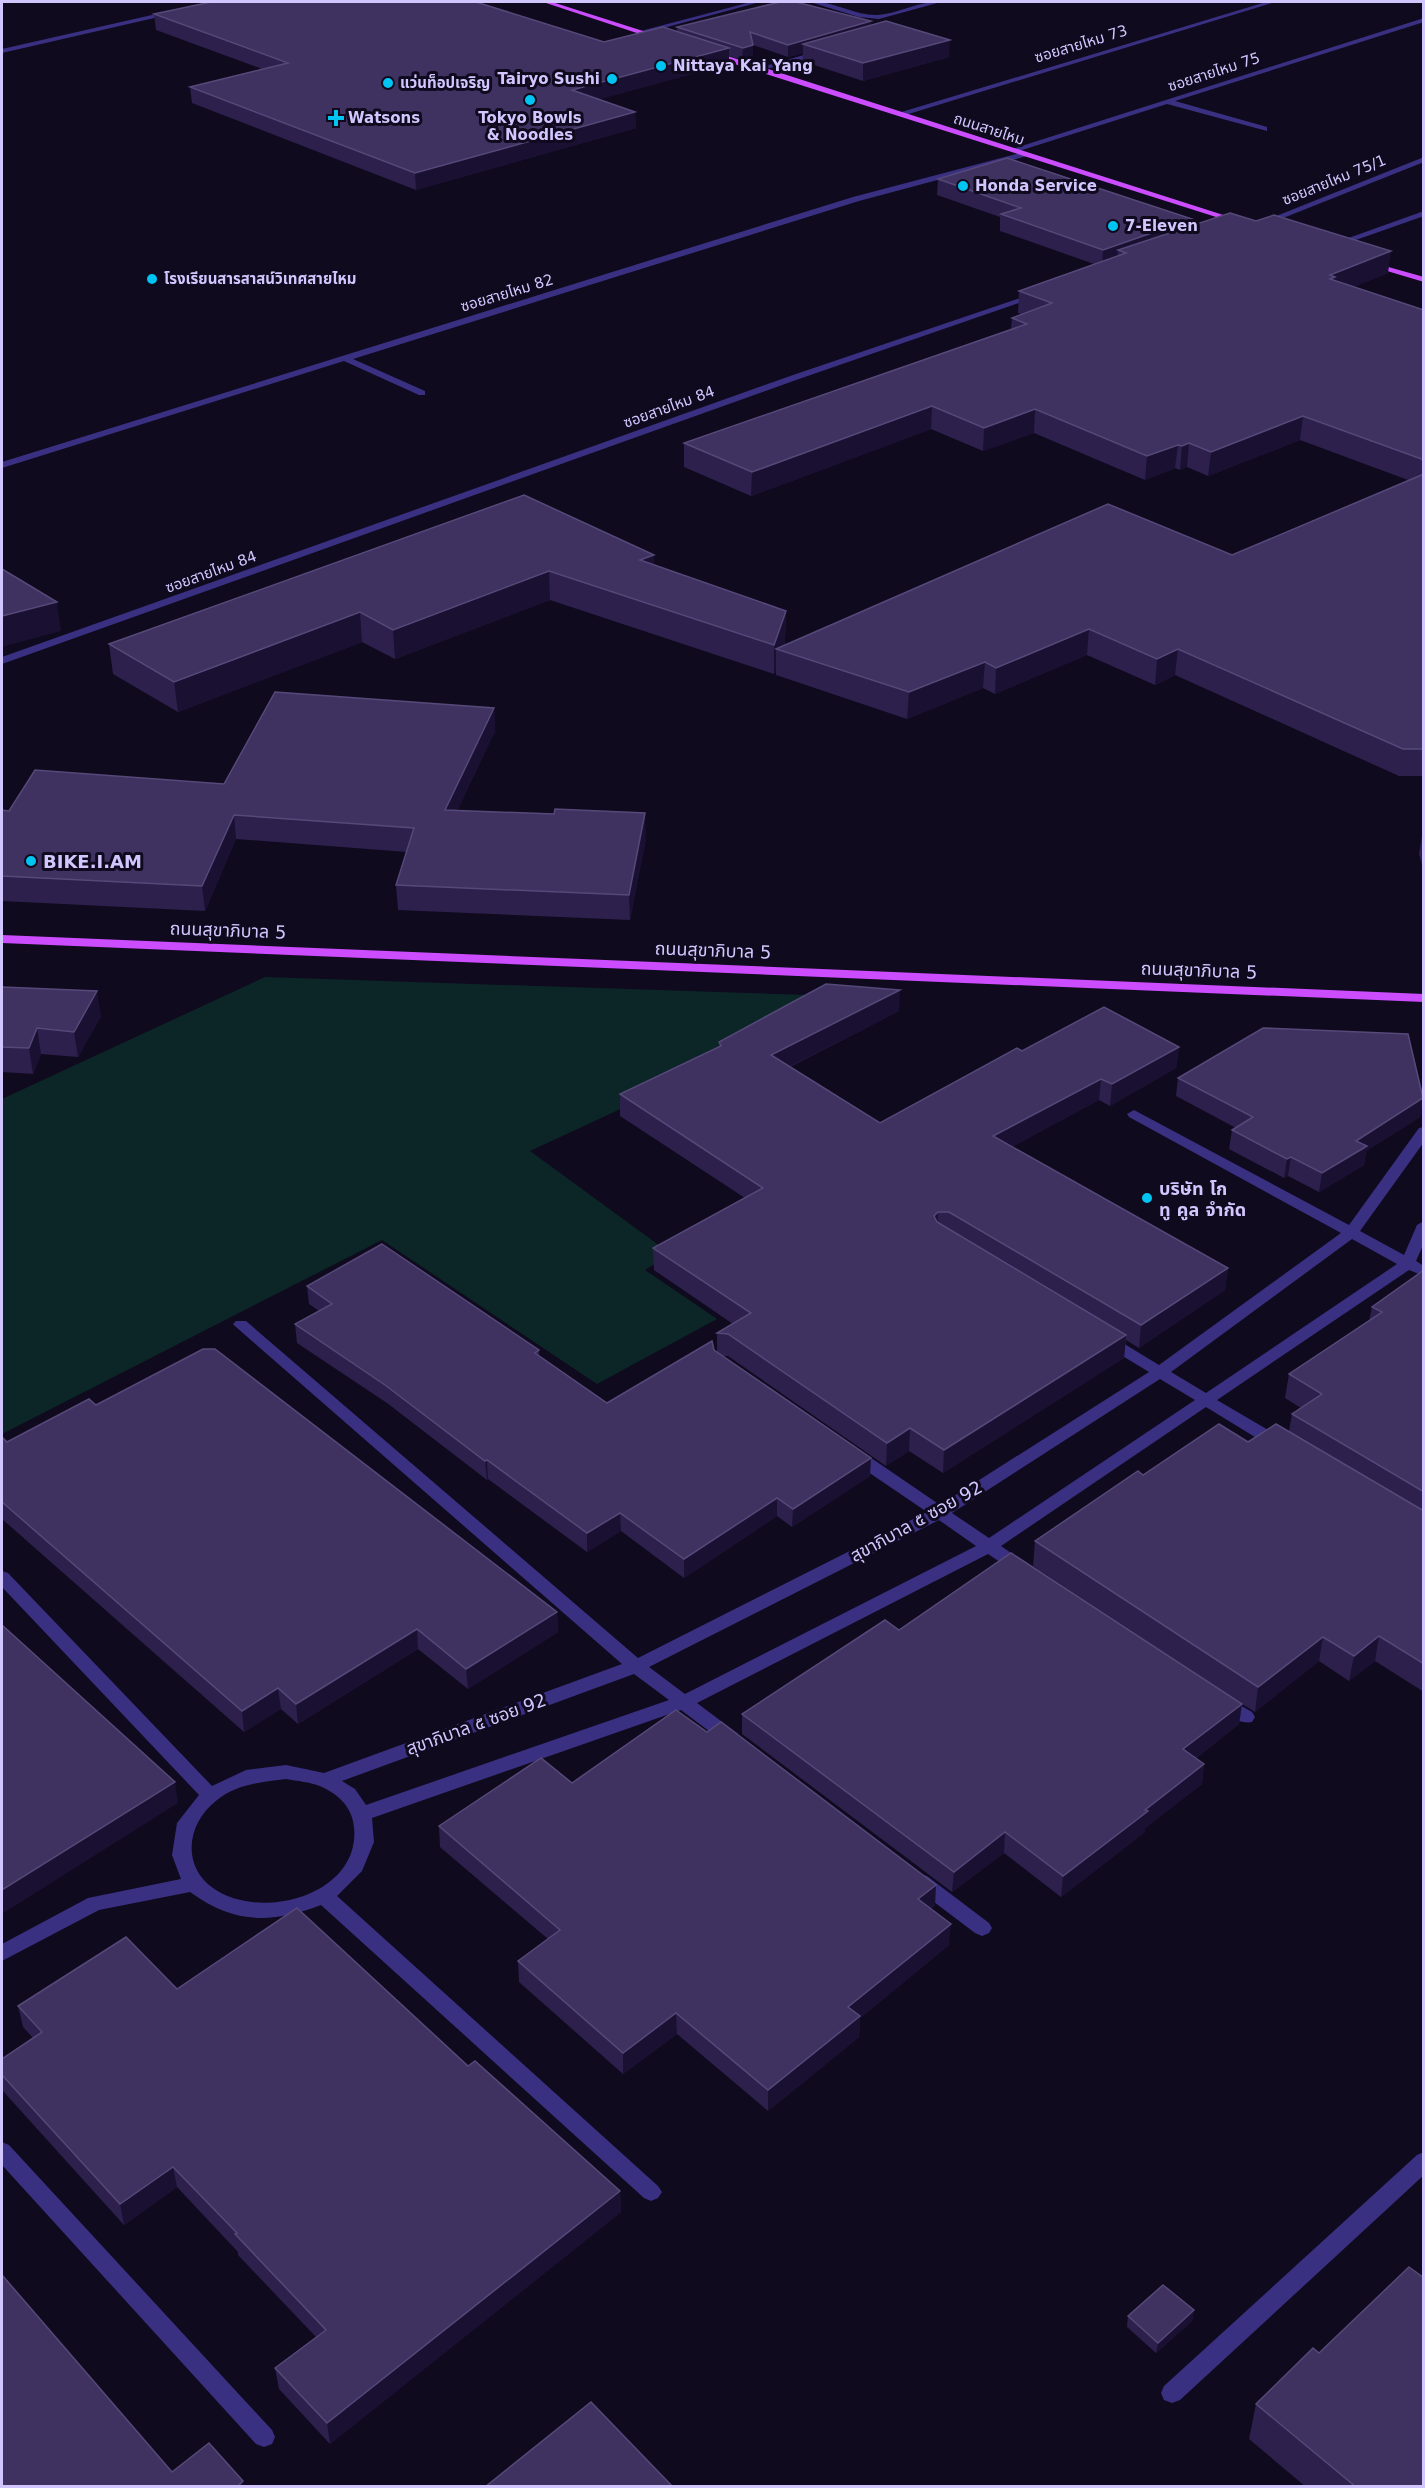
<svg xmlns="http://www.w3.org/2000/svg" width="1425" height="2488" viewBox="0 0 1425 2488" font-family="'DejaVu Sans','Noto Sans Thai',sans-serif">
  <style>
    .green { fill: #0c2628 }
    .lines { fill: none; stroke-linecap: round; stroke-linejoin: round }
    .minor { fill: #3a3081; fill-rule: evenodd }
    .major { fill: #cc4dff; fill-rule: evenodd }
    .wall { fill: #2d204d }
    .shaded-wall { fill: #1a1032 }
    .building { fill: #3f3260; stroke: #564979; stroke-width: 1.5 }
    .poi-dot { fill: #00c4f1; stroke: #0f0a1e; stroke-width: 2 }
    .labels { text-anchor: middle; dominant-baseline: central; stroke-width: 6; stroke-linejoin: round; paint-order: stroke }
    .far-street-label { font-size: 15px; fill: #d2c6ff; stroke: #0f0a1e }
    .far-poi-label { font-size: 15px; font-weight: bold; fill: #d2c6ff; stroke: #0f0a1e; text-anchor: start }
    .poi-label { font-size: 18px; font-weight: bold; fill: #d2c6ff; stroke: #0f0a1e; text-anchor: start }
    .street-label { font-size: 18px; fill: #d2c6ff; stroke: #0f0a1e }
  </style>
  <rect width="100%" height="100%" fill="#0f0a1e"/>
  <path class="green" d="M265,977L836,996L739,1054L530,1151L671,1254L645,1270L717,1319L597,1384L382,1240L2,1434V1099Z"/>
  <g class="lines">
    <g class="minor">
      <path d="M751,2H760L641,34L637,32Z"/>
      <path d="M810,2C832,0 854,16 878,15C899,14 920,0 941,2L879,19L859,17Z"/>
      <path d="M1266,2H1275L902,116L895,114Z"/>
      <path d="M174,10L176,13L2,53V49Z"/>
      <path d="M1424,18V22L1175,101L1267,127V131L1167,104L1016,152L1009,150Z"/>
      <path d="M822,50L825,54L758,71L754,69Z"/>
      <path d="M1024,152H1027V156L859,201L353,359L425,391V395H419L344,361L2,468V462L853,197Z"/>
      <path d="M1424,157V162L1263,226L1256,224Z"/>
      <path d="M1424,211V216L1336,247L1329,245Z"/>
      <path d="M1035,293L1042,295L799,379L2,664V657L793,375Z"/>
      <path d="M1134,1110L1349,1225L1419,1128L1424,1127V1142L1360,1231L1404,1255L1417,1225L1424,1221V1243L1416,1261L1424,1266V1276L1409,1270L1217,1400L1285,1440L1287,1444L1285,1448H1273L1206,1407L1001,1546L1027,1564L1030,1568L1027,1572H1015L988,1554L697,1703L737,1733L740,1738L737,1743L731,1745L725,1743L681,1710L372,1818L374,1842L362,1871L337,1896L658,2186L662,2192L658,2198L651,2201L644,2198L321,1905C271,1924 234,1924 190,1892L99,1910L2,1961V1944L88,1898L181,1879L172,1855L177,1823L199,1795L2,1587V1571L8,1573L212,1786L246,1770L286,1765L324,1773L622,1664L236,1327L233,1324L236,1321H246L638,1658L927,1512L849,1459L847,1455L849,1451H861L940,1505L1149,1372L1101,1343L1099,1340L1101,1337H1113L1159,1365L1341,1233L1129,1117L1127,1114ZM1352,1239L1397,1264L1206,1393L1171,1372ZM1160,1379L1195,1400L989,1538L952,1513ZM939,1520L976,1546L685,1694L649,1667ZM634,1674L669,1700L366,1805L355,1789L342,1781ZM286,1779C297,1781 311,1782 322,1787C339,1795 352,1807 354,1827C361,1895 260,1922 213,1888C181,1865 187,1823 217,1800C237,1784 262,1782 286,1779Z"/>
      <path d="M1224,1696L1252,1712L1255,1717L1252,1722C1240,1725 1221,1713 1215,1702L1218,1697Z"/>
      <path d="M920,1874L927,1876L989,1923L992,1928L989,1933L982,1936L975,1933L913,1886L910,1881L913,1876Z"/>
      <path d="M2,2142L9,2145L272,2430L275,2437L272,2444L264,2447L256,2444L2,2165Z"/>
      <path d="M1424,2152V2175L1180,2400L1172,2403L1164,2400L1161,2393L1164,2386L1417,2155Z"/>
    </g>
    <g class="major">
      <path d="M543,2H552L665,38L658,40Z"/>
      <path d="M706,51H712L1242,221L1235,223L706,55Z"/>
      <path d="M1367,261L1424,277V282L1367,265Z"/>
      <path d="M2,935L1424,994V1002L2,943Z"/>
    </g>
  </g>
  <g class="wall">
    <path d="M154,14L604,42L677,31V27L871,21V25L949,57L863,81L802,61L803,53L788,57L753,45V57L742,60L729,56V64L599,99L635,112L636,128L416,190L192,103L190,87L262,69L156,30Z"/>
    <path d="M938,179L1192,226L1388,273L1353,287L1424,310V776H1399L1175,675L1155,685L1087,655L995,694L983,688L907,719L776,675V669L774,674L550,600L395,659L362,642L178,712L113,674L109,644L524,495L654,555V565L786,611L785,641L784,646L1232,555L1408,480L1300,440L1208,476L1187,467L1180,470L1175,468L1145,480L1034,433L983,451L931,429L751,496L684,467V443L1011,329L1012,318L1021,314L1018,313L1019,291L1094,264L1000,231V217L937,195Z"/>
    <path d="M494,708L495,731L457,811L646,838L630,920L398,910L396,885L407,852L236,839L205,911L2,901V810L9,811L224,784Z"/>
    <path d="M1422,836H1424V872L1419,854Z"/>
    <path d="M2,987L101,1016L78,1057L41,1054L33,1074L2,1072Z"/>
    <path d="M899,1011L790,1067L880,1123L1022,1051L1179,1047L1176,1068L1110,1106L1099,1100L1012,1147L1228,1268L1225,1290L1139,1348L1126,1340L1124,1358L943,1473L909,1451L886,1466L728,1356H723L870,1476L792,1527L777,1516L684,1578L621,1531L587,1552L488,1479L487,1480L387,1403L297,1343L295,1324L319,1311L309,1304L307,1286L539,1350V1356L607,1403L714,1350L717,1352V1333L733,1324L654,1270L653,1248L745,1198L620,1116V1094L719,1046V1042Z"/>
    <path d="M1178,1078L1423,1098L1420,1117L1366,1151L1364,1165L1319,1192L1288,1176L1284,1178L1229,1149L1232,1130L1236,1128L1176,1096Z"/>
    <path d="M1424,1270V1692L1375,1661L1349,1681L1319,1661L1255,1712L1242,1704L1239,1724L1196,1758L1204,1764L1202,1784L1145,1828V1832L1061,1897L1004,1853L952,1892L742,1734V1714L899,1630L1200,1676L1033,1566L1035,1541L1143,1475L1248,1442L1289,1431L1292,1414L1301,1408L1285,1398L1289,1374L1369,1321L1372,1307Z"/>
    <path d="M96,1405L557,1612L558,1632L468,1689L418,1649L298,1724L281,1709L244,1732L2,1519V1437L7,1442Z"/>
    <path d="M572,1783L935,1906L931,1909L949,1945L860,2018L859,2037L768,2111L677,2034L623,2074L519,1982L518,1961L548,1939L440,1847L439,1826Z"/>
    <path d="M177,1989L468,2066L620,2191L621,2212L330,2444L279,2389L275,2368L316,2337L238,2255V2252L177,2187L124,2225L2,2090V2059L33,2038L23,2027L18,2006Z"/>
    <path d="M1194,2310L1192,2321L1156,2353L1127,2327L1128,2316Z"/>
    <path d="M1256,2404L1424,2487H1306L1249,2439Z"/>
  </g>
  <g class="shaded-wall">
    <path d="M871,21L870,33L803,44V53L788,57V45Z"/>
    <path d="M950,40L949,57L863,81V63Z"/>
    <path d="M753,45V57L742,60L743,48Z"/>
    <path d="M729,48V64L572,107V90Z"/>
    <path d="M635,112L636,128L416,190L415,173Z"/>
    <path d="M1192,219L1191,236L1118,250L1117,262L1102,267L1103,250Z"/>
    <path d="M1391,251L1388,273L1333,295L1330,275Z"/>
    <path d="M932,406L931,429L751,496L752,472Z"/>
    <path d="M1035,409L1034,433L983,451L984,428Z"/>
    <path d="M1303,416L1300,440L1208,476L1211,452Z"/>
    <path d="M1189,443L1187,467L1180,470L1182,446Z"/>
    <path d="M1178,445L1175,468L1145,480L1147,456Z"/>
    <path d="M654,555V583L640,560Z"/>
    <path d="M549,571L550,600L395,659L393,630Z"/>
    <path d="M57,602L61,631L2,647V616Z"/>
    <path d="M786,611L785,641L782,651L776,649V669L774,674V645Z"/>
    <path d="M360,612L362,642L178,712L174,682Z"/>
    <path d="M1089,629L1087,655L995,694L996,668Z"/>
    <path d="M1178,649L1175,675L1155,685L1157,659Z"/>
    <path d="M985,662L983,688L907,719L909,692Z"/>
    <path d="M494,708L495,731L446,835L445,810Z"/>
    <path d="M645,813L646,838L630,920L629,895Z"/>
    <path d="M234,815L236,839L205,911L202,886Z"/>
    <path d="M900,990L899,1011L771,1076V1055Z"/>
    <path d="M97,991L101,1016L78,1057L74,1032Z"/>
    <path d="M37,1028L41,1054L33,1074L29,1048Z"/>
    <path d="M1179,1047L1176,1068L1110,1106L1112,1084Z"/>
    <path d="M1101,1079L1099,1100L992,1158L993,1136Z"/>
    <path d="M1423,1098L1420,1117L1366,1151L1364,1165L1319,1192L1322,1173L1356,1141Z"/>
    <path d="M1291,1157L1288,1176L1284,1178L1287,1159Z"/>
    <path d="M938,1212L937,1234L934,1216Z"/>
    <path d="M1228,1268L1225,1290L1139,1348L1141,1325Z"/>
    <path d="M1126,1335L1124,1358L943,1473L944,1450Z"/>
    <path d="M910,1428L909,1451L886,1466L887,1443Z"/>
    <path d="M871,1458L870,1476L792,1527L793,1509Z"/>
    <path d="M487,1460L488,1479L487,1480L485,1461Z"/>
    <path d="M777,1498V1516L684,1578V1559Z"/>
    <path d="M620,1513L621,1531L587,1552V1533Z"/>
    <path d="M557,1612L558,1632L468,1689L466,1669Z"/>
    <path d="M417,1629L418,1649L298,1724L296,1704Z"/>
    <path d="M1379,1636L1375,1661L1349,1681L1354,1656Z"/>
    <path d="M1323,1637L1319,1661L1255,1712L1258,1687Z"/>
    <path d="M278,1688L281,1709L244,1732L242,1711Z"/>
    <path d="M1242,1704L1239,1724L1180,1770L1183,1749Z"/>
    <path d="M1204,1764L1202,1784L1145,1828V1832L1061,1897L1063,1876L1145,1810Z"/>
    <path d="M175,1782L178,1803L2,1914V1890Z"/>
    <path d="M1005,1832L1004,1853L952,1892L954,1872Z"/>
    <path d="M936,1885L935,1906L916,1920L918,1899Z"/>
    <path d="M951,1924L949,1945L860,2018L859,2037L768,2111V2090L848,2007Z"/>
    <path d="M676,2013L677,2034L623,2074V2053Z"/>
    <path d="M173,2167L177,2187L124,2225L120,2204Z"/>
    <path d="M620,2191L621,2212L330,2444L327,2423Z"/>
    <path d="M1194,2310L1192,2321L1156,2353L1158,2343Z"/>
    <path d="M243,2481L244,2487H237Z"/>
  </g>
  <g class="building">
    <path d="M211,2H476L604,42L663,27L729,48L572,90L635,112L415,173L190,87L288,63L154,14Z"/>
    <path d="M780,2H796L871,21L788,45L750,32L753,45L743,48L677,27Z"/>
    <path d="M886,21L950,40L863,63L803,44Z"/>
    <path d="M1007,158L1192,219L1103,250L1001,214L1021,208L938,179Z"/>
    <path d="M1230,213L1256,221L1274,215L1391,251L1330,275L1335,277L1330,279L1424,310V460L1303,416L1211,452L1189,443L1182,446L1178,445L1147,456L1035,409L984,428L932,406L752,472L684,443L1027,324L1012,318L1052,303L1019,291L1126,253L1118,250Z"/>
    <path d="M1424,474V749H1403L1178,649L1157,659L1089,629L996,668L985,662L909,692L776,649L1108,504L1232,555Z"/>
    <path d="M524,495L654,555L640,560L786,611L774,645L549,571L393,630L360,612L174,682L109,644Z"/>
    <path d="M2,569L57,602L2,616Z"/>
    <path d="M275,692L494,708L445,810L554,814L555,809L645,813L629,895L396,885L414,828L234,815L202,886L2,876V810L9,811L35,770L224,784Z"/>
    <path d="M826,984L900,990L771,1055L880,1123L1017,1048L1022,1051L1104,1007L1179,1047L1112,1084L1101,1079L993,1136L1228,1268L1141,1325L949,1212H938L934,1216L937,1222L1126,1335L944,1450L910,1428L887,1443L728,1334L717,1333L751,1313L653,1248L763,1188L620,1094L721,1046L719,1042Z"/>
    <path d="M2,987L97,991L74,1032L37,1028L29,1048L2,1047Z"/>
    <path d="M1263,1028L1408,1034L1423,1098L1356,1141L1367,1146L1322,1173L1291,1157L1287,1159L1232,1130L1253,1117L1178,1078Z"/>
    <path d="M382,1244L539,1350L535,1353L607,1403L712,1341L714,1350L871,1458L793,1509L777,1498L684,1559L620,1513L587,1533L487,1460L485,1461L385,1385L295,1324L332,1304L307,1286Z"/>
    <path d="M1424,1270V1492L1292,1414L1322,1394L1289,1374L1382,1312L1372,1307Z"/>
    <path d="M203,1349H215L557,1612L466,1669L417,1629L296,1704L278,1688L242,1711L2,1502V1437L7,1442L89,1399L96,1405Z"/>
    <path d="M1219,1424L1248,1442L1276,1424L1424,1511V1664L1379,1636L1354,1656L1323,1637L1258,1687L1035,1541L1138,1471L1143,1475Z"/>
    <path d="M1011,1553L1242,1704L1183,1749L1204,1764L1145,1810L1148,1811L1063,1876L1005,1832L954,1872L742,1714L885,1620L899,1630Z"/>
    <path d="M2,1625L175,1782L2,1890Z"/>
    <path d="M676,1710L707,1732L721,1722L936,1885L918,1899L951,1924L848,2007L860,2016L768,2090L676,2013L623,2053L518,1961L560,1930L439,1826L541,1758L572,1783Z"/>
    <path d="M297,1908L468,2066L475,2061L620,2191L327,2423L275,2368L326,2330L235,2234L237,2233L173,2167L120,2204L2,2075V2059L42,2032L18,2006L126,1937L177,1989Z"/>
    <path d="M1409,2267L1424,2278V2487H1356L1256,2404L1313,2348L1319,2353Z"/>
    <path d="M2,2275L172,2472L209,2443L243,2481L237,2487H2Z"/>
    <path d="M1163,2285L1194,2310L1158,2343L1128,2316Z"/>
    <path d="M591,2402L673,2487H485Z"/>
  </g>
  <g class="poi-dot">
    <circle cx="661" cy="66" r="6"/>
    <circle cx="612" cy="79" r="6"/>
    <circle cx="388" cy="83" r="6"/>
    <circle cx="530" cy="100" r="6"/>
    <path d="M333 109h6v6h6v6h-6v6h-6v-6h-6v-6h6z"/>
    <circle cx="963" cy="186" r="6"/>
    <circle cx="1113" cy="226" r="6"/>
    <circle cx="152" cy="279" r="6"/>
    <circle cx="31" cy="861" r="6"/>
    <circle cx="1147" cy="1198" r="6"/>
  </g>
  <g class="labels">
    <g class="far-street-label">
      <text transform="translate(1081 44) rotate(-17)">ซอยสายไหม 73</text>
      <text transform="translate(1214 72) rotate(-18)">ซอยสายไหม 75</text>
      <text transform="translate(989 129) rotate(18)">ถนนสายไหม</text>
      <text transform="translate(1334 180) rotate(-22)">ซอยสายไหม 75/1</text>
      <text transform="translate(507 293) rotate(-17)">ซอยสายไหม 82</text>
      <text transform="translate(669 407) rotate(-20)">ซอยสายไหม 84</text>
      <text transform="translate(211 572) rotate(-20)">ซอยสายไหม 84</text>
    </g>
    <g class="far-poi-label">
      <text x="673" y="66">Nittaya Kai Yang</text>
      <text x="600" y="79" text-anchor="end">Tairyo Sushi</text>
      <text x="400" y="83">แว่นท็อปเจริญ</text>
      <text x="348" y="118">Watsons</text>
      <text x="530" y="118" text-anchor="middle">Tokyo Bowls<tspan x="530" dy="17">&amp; Noodles</tspan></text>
      <text x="975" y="186">Honda Service</text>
      <text x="1125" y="226">7-Eleven</text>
      <text x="164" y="279">โรงเรียนสารสาสน์วิเทศสายไหม</text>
    </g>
    <g class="poi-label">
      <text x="43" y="861">BIKE.I.AM</text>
      <text x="1159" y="1188">บริษัท โก<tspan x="1159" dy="21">ทู คูล จำกัด</tspan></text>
    </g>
    <g class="street-label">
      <text transform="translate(228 930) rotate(2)">ถนนสุขาภิบาล 5</text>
      <text transform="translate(713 950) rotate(2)">ถนนสุขาภิบาล 5</text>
      <text transform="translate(1199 970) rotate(2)">ถนนสุขาภิบาล 5</text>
      <text transform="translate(916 1521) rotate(-29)">สุขาภิบาล ๕ ซอย 92</text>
      <text transform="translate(476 1724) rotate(-20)">สุขาภิบาล ๕ ซอย 92</text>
    </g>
  </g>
  <rect width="1425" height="2488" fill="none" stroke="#d2c6ff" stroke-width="6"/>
</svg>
